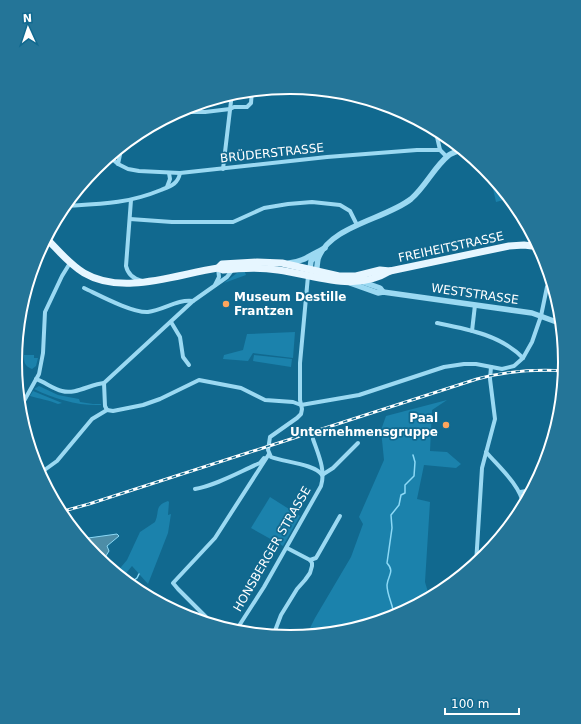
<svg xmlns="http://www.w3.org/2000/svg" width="581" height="724" viewBox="0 0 581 724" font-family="'DejaVu Sans',sans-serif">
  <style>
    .green { fill: #1b82ac }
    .water { fill: #4d8da7; stroke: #8cd9f6 }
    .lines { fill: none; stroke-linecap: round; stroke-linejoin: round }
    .stream { stroke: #8cd9f6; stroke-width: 1.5 }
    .minor { stroke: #9bd9f2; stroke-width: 4 }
    .tertiary { stroke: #9bd9f2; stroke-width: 5.5 }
    .primary { stroke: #e6f6ff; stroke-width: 7 }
    .rail-casing { stroke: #fff; stroke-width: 3 }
    .rail { stroke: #11698f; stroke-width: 1.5; stroke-dasharray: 4.5; stroke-linecap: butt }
    .poi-dot { fill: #ffa55c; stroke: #11698f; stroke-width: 1.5 }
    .labels { text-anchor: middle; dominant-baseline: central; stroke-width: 3.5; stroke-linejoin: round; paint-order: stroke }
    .street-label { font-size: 12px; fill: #fff; stroke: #11698f }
    .poi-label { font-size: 12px; font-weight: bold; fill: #fff; stroke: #11698f; text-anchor: start }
    .rim { fill: none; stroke: #fff; stroke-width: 2 }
  </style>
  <rect width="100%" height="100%" fill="#11698f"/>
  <g class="green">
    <path d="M497,182L511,198L496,202L492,184Z"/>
    <path d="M245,272L246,275L224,283L237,273Z"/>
    <path d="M295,332L293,358L253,353L248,361L223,359L224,355L243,350L247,334Z"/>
    <path d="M24,355H34V358H38L36,366L32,369C24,366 24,362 24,355Z"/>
    <path d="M254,355L292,359L291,367L253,361Z"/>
    <path d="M39,386L58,395L79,399L80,402L93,404H101V405C78,406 55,399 34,389Z"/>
    <path d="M33,391L62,403L58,404C49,400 40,399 30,396Z"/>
    <path d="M447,400L432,410L430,451L447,452L461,464L456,468L424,465L417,499L430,502L425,582L430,599L396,617L344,632L306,636L315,618L351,557L363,524L359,517L384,460L381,430L386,416Z"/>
    <path d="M270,497L300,516L283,546L251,528Z"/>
    <path d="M168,501L169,502L168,515L171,514L168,533L148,584L132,566L122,578L116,573L127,560L140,532L155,522C160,511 154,506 168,501Z"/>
  </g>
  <path class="water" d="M117,534L119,536L107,546L109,551L102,562L96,557L81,539Z"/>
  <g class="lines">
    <g class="stream">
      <path d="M128,584L137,578L139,574"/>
      <path d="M394,617C394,606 387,596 387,585C388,575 395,572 387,563L392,528L391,515L399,505L401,495L405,493V485L414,476L415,462L413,455"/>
    </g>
    <g class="minor">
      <path d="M177,112H205L230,109L234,107H247L251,103L252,90"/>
      <path d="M435,128L440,150L447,157"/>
      <path d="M109,156L118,164L128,169L139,171L180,173L327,157L417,150H440"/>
      <path d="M118,164L122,145"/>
      <path d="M223,169L232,93"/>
      <path d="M167,187L170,179L169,173"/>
      <path d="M131,200L126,266C128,275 134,279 142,281"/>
      <path d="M64,206C100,204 127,204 161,190C171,186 178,184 180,173"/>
      <path d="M130,219L172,222H233L264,208L288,204L312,202L340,205L350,211L357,225"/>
      <path d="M308,276L300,363V400L302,409L301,414L297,418L270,437L268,450L271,457C284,462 315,464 322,475"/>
      <path d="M215,285L219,277L218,268"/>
      <path d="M84,288C99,295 132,313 148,312C164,310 177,299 193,301"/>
      <path d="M171,322L180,337L183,357L189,365"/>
      <path d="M437,323C467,329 501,335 523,358"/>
      <path d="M472,331L475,305"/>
      <path d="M36,379C45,382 53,389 62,391C75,395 91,384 104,383"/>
      <path d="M19,406L24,401L39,374L43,353L45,312L62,276L70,263"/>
      <path d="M107,410L113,411L143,405L160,399L199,380L241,388L265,400L293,402L301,405L359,395L444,367L464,364H476L502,369L514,366L523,358L532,342L541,316L547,287L552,280"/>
      <path d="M107,410L105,406L104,383L193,301L227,277L233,269"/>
      <path d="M486,452C500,468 520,485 524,506"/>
      <path d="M39,474L57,461L92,419L107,410"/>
      <path d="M322,475L333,468L358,443"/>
      <path d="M195,489C217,485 239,472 260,463L264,458"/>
      <path d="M520,492L533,490"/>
      <path d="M310,560L316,558L340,516"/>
      <path d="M476,564L482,468L495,419L490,379L491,367"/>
      <path d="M215,626L178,589L173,583L215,538L269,454"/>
      <path d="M235,632L264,587L321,486C326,470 318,454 313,439"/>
      <path d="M273,636L281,615L297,589L305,580L310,573L312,566V563L310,560L287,548"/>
    </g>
    <g class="tertiary">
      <path d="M289,263C303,262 312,254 325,248"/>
      <path d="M310,269L311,261L319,253"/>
      <path d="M316,274C317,269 317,264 318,259C329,226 386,219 411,199C426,186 434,167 449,155C453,152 459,151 463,149"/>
      <path d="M360,281L380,288L383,292"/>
      <path d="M350,283L378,293L383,292L532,313L562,324"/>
    </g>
    <g class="primary">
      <path d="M46,238C58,250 69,264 84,273C123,296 177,274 218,268L222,264L257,262L282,263L339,276H356L380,270L390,271L509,246L524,245L540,247"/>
      <path d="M218,268L223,270C241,268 260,267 278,270C316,275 354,293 390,271"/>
    </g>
    <defs>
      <path id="rail" d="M60,512L89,504L477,379C507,371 534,369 565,371"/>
    </defs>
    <use href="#rail" class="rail-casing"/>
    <use href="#rail" class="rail"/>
  </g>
  <g class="poi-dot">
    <circle cx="226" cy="304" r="4"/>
    <circle cx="446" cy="425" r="4"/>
  </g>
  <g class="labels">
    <g class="street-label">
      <text transform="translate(272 153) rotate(-6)">BRÜDERSTRASSE</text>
      <text transform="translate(451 247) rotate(-12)">FREIHEITSTRASSE</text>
      <text transform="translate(475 294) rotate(8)">WESTSTRASSE</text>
      <text transform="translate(272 549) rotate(-60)">HONSBERGER STRASSE</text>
    </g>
    <g class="poi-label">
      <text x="234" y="297">Museum Destille<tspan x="234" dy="14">Frantzen</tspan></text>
      <text x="438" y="418" text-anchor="end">Paal<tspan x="438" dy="14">Unternehmensgruppe</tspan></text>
    </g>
  </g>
  <path d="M0 0H581V724H0ZM22 362a268 268 0 1 1 536 0a268 268 0 1 1-536 0Z" fill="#247598" fill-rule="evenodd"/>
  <path class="rim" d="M22 362a268 268 0 1 1 536 0a268 268 0 1 1-536 0Z"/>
  <g transform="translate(28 28) rotate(357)" stroke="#11698f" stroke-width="3" paint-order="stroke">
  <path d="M0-3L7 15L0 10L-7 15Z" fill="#ffffff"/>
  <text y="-6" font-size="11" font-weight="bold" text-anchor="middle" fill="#ffffff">N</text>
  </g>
  <path d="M445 708v6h74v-6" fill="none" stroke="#ffffff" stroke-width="2"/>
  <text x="451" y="708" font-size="12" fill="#ffffff" stroke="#11698f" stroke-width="3" paint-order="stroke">100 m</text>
</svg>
